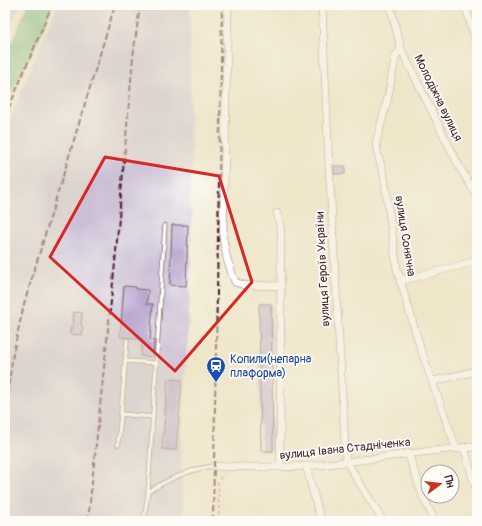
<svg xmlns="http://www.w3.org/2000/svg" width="482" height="526" viewBox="0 0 482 526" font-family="Pangolin,sans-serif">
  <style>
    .industrial { fill: #cbbfd5 }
    .forest { fill: #75b678; stroke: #606a52 }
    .building { fill: #b19bcc }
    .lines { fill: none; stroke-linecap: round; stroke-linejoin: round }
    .lane-casing { stroke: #846563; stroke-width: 5 }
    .street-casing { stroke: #846563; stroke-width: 8 }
    .path { stroke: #846563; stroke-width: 1; stroke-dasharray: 3 3; stroke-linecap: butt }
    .lane { stroke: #fff; stroke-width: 3.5 }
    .street { stroke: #fff; stroke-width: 7 }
    .rail { stroke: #4a1f2b; stroke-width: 2; stroke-dasharray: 6 3; stroke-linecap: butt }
    .marked { fill: none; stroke: #d62828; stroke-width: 3; stroke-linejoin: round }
    .labels { text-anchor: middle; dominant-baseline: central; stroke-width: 3.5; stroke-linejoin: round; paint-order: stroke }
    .street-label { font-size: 12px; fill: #4a1f2b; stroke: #fdfcf7 }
    .transit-label { font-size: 12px; fill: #164399; stroke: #fdfcf7; text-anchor: start }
  </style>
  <rect width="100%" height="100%" fill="#fdfcf7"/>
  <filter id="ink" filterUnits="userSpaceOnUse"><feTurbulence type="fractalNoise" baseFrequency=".025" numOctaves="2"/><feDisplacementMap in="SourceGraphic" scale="8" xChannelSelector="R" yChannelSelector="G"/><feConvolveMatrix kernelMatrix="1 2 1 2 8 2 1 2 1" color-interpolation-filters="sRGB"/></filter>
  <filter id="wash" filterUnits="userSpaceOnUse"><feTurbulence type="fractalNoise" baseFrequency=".012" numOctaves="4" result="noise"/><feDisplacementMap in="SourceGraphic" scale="16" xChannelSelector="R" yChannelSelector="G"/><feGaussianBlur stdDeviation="0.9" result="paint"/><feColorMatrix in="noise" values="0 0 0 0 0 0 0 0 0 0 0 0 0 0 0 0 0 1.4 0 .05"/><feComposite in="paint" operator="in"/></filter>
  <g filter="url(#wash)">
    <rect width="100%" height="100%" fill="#efe6ca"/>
    <g class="industrial">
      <path d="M5,5H20L5,37Z"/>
      <path d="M57,5H190V141L192,145L190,210L192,213L189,312L181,449L184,521H5V131Z"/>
    </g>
    <path class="forest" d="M28,5H52L38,41L17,80L5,106V60Z"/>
    <g id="blocks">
      <g class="building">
        <rect x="334" y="166" width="11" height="8"/>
        <path d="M172,225H188L186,286L170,285Z"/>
        <path d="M124,286L136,287V289L148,290L147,304H153L150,340L154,341L153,357L141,356L142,339L120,337Z"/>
        <path d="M259,304H271L273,451H261Z"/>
        <path d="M74,312L82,313L81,326L83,327L82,335L70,334L71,327H73Z"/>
        <path d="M168,379L182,380L176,450L162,449Z"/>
      </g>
    </g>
  </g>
  <g filter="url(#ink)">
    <use href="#blocks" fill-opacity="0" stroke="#846563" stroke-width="1"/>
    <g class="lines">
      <defs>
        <g id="lane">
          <path d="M125,361L157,363"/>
          <path d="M121,414L127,340"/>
          <path d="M118,445L121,414L153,417"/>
          <path d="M148,492L165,225"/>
          <path d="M144,521L148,492C166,480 193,468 214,466"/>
        </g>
        <g id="street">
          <path d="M228,5L223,238L227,259L235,282L244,285L281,286"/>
          <path d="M322,5L329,166L346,461L383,521"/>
          <path d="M390,5L401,49L460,168L477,196"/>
          <path d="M465,5L477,45"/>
          <path d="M401,49L396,55L393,69L388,97L376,143L378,155L384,176L397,269L421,350L456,448"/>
          <path d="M277,213L281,231L280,467"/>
          <path d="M400,281L477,261"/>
          <path d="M433,381L477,371"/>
          <path d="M464,447L477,493"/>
          <path d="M408,453L423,497L435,521"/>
          <path d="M214,466C244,467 275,468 305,466C363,462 419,450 477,447"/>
          <path d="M306,466L321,521"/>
        </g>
      </defs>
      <use href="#lane" class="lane-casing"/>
      <use href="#street" class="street-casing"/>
      <path class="path" d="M219,521L218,481L224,474"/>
      <use href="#lane" class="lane"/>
      <use href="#street" class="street"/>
      <g class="rail">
        <path d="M5,117L52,5"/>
        <path d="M5,412L13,354L24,304L115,5"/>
        <path d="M88,521L115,263L133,57L140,5"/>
        <path d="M213,521L222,5"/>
      </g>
    </g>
  </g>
  <path d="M0 0H482V526H0ZM105,157L219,176L252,282L175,371L50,257Z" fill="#efe6ca" fill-opacity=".55" fill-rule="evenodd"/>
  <path class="marked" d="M105,157L219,176L252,282L175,371L50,257Z"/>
  <defs>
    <symbol id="station-pin" viewBox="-11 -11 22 30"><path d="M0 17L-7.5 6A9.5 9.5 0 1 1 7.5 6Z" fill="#1a4fb4" stroke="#fdfcf7"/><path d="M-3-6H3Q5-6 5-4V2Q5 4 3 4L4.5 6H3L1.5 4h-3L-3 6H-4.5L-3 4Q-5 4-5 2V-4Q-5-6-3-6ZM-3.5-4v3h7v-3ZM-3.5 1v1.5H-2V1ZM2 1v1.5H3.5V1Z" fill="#fff"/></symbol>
  </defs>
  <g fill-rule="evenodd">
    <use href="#station-pin" x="205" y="355" width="22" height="30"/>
  </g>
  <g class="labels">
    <g class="street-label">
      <text transform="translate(438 98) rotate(64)">Молодіжна вулиця</text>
      <text transform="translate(405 236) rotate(81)">вулиця Сонячна</text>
      <text transform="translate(323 269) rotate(-93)">вулиця Героїв України</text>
      <text transform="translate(345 449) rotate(-6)">вулиця Івана Стадніченка</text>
    </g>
    <g class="transit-label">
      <text x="230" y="359">Копили(непарна<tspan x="230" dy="14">плаформа)</tspan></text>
    </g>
  </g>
  <rect width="482" height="526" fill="none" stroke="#fdfcf7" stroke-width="20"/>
  <g transform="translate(440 484) rotate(75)"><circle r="19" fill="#fdfcf7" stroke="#b5a4a5"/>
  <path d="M0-3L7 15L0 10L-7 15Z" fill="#c8321e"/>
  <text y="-6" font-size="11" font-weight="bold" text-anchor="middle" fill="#4a1f2b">Пн</text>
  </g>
</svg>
